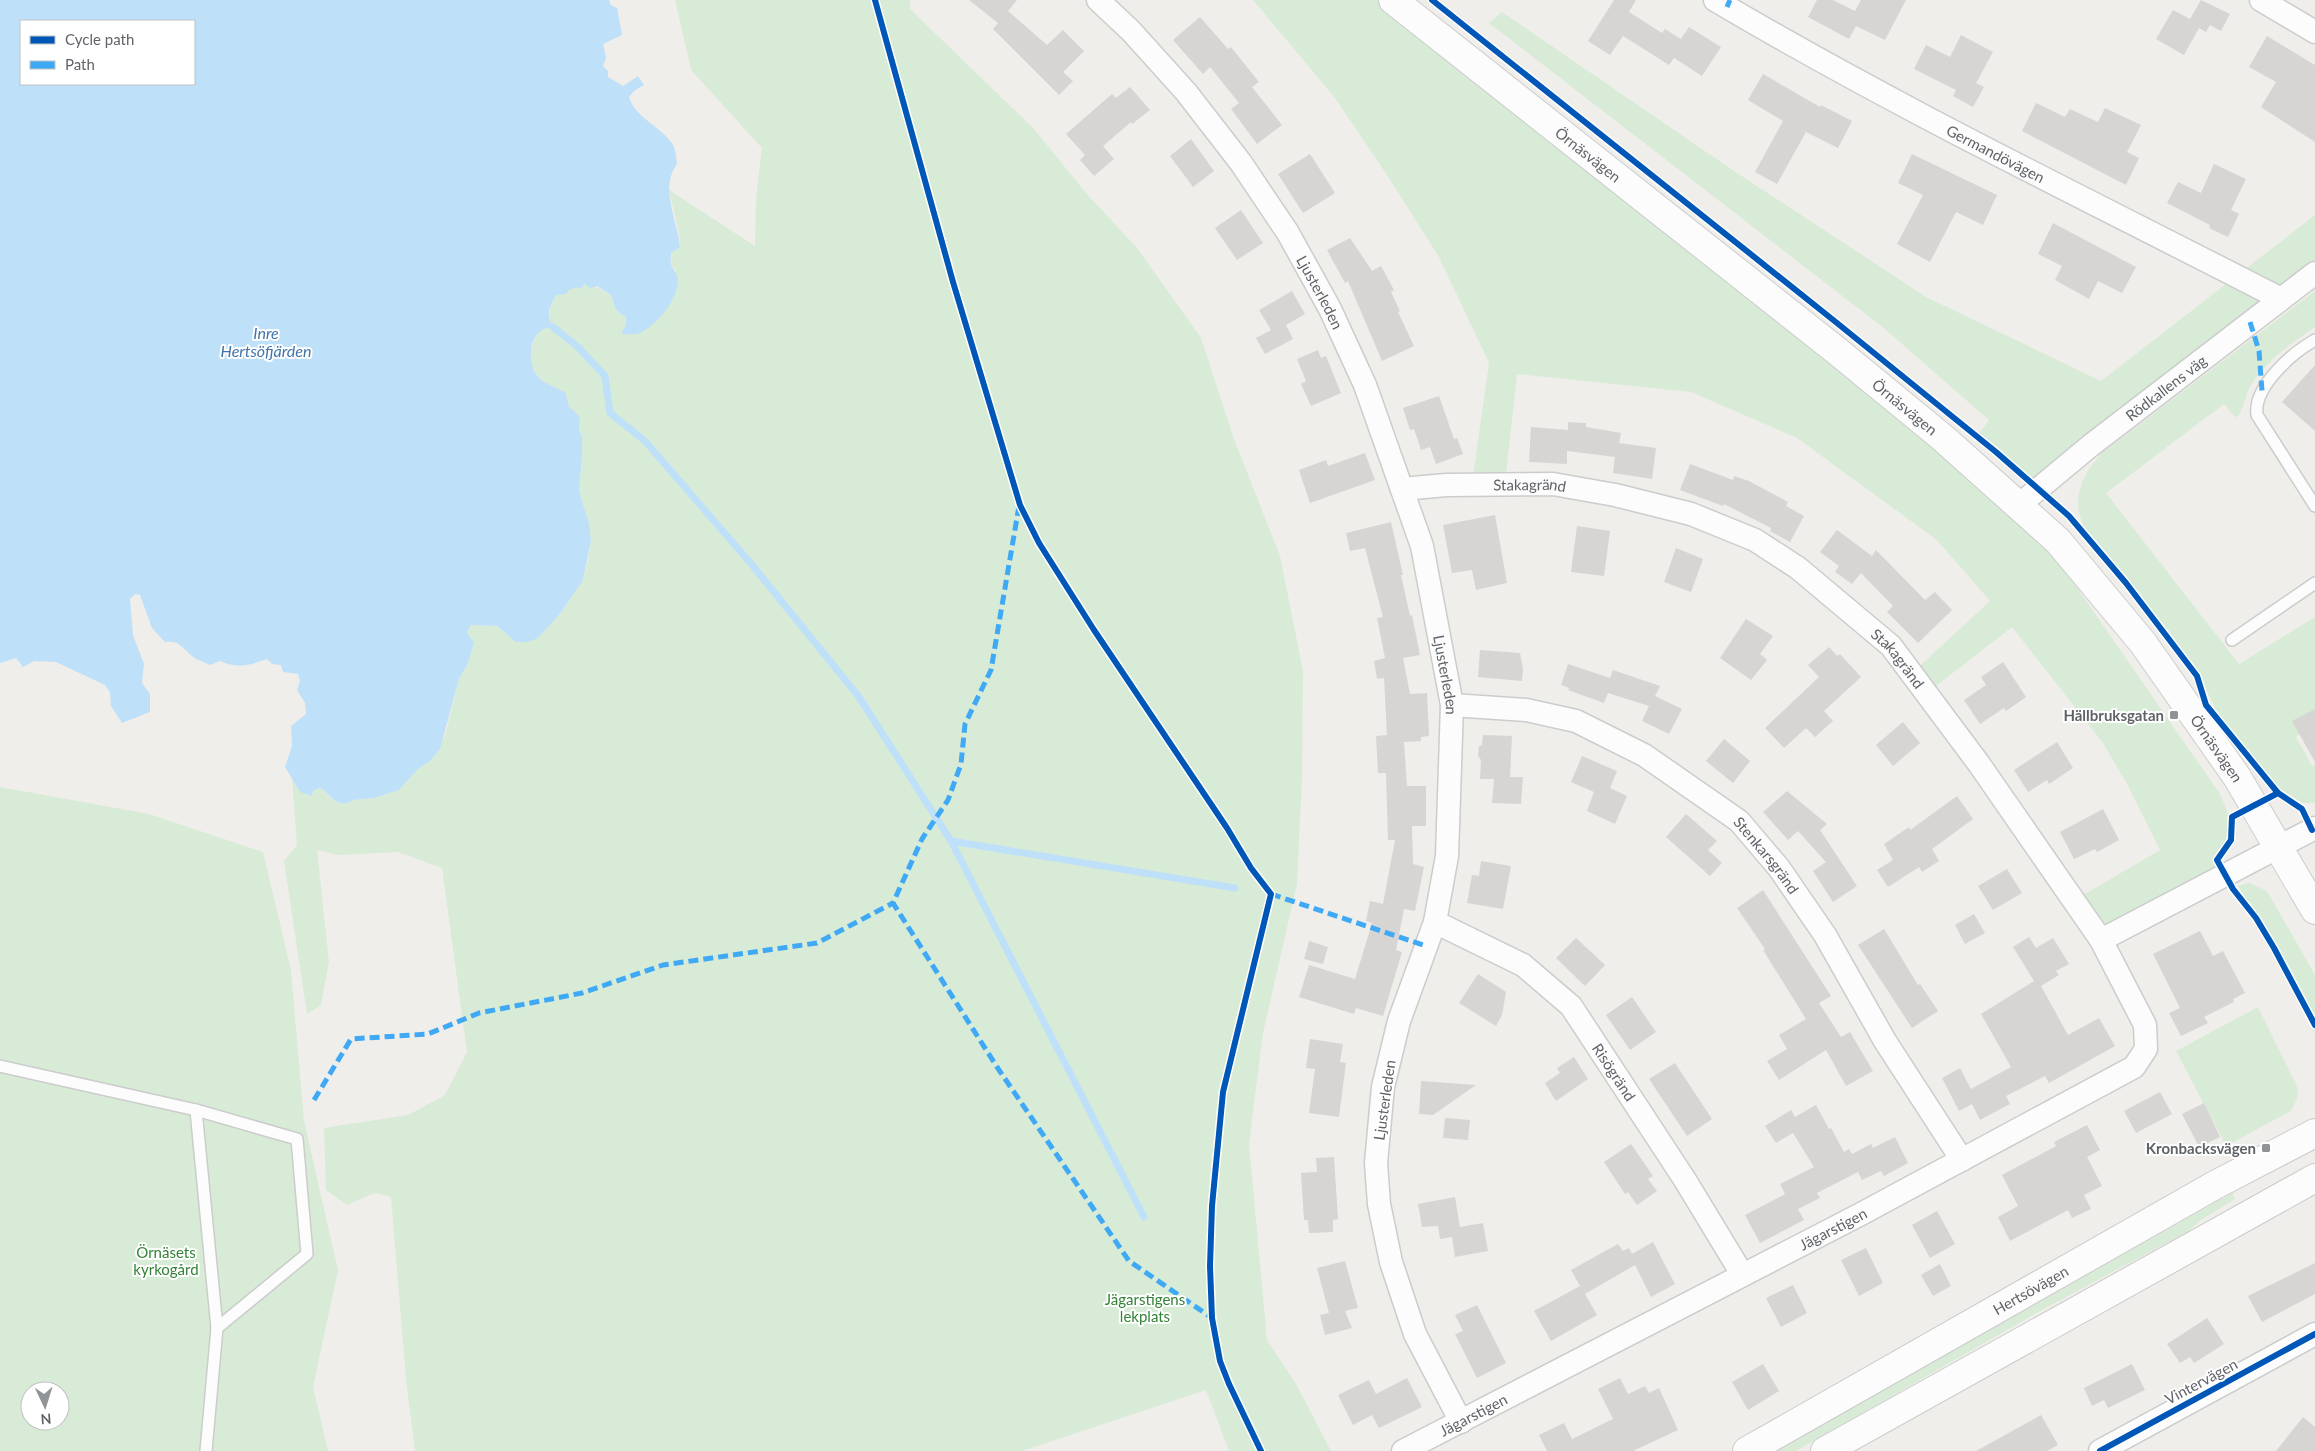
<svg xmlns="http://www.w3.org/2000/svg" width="2315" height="1451" viewBox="0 0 2315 1451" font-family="Lato,sans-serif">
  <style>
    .green { fill: #d8ebd6; fill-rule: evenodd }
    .water { fill: #bfe0f9; fill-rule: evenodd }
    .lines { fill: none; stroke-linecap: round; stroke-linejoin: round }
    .stream { stroke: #bfe0f9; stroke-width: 7 }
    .building { fill: #d6d5d3 }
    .service-casing { stroke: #cbcccc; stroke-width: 14 }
    .minor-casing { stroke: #cbcccc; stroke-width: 25 }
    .tertiary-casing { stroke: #cbcccc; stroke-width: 30 }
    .secondary-casing { stroke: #cacacb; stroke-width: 30 }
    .service { stroke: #fdfcfc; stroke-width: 11 }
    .minor { stroke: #fdfcfc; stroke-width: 22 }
    .tertiary { stroke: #fdfcfc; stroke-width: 28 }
    .secondary { stroke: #fdfcfc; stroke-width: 28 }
    .quiet { stroke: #3fa9f5; stroke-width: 5; stroke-dasharray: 10 5; stroke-linecap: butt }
    .cycleway-casing { stroke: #fff; stroke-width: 9 }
    .cycleway { stroke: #0057b8; stroke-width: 6 }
    .poi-dot { fill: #919496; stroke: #fff; stroke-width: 2 }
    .labels { text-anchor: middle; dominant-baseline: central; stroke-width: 4; stroke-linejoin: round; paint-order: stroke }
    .street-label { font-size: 15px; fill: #5f6368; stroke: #fff }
    .poi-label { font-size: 15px; font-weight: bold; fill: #5f6368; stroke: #fff; text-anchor: end }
    .park-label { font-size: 15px; fill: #348238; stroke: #fff }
    .water-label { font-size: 16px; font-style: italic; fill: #4174aa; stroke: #fff }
  </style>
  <rect width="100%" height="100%" fill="#efeeea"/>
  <g class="green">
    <path d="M675,0H910V9L1034,129L1086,193L1137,248L1201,338L1234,439L1280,556L1303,671L1302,779L1297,884L1263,1033L1249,1144L1267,1340L1296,1384L1331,1451H1229L1206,1390L1022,1451H415L406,1379L391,1197L375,1193L347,1205L326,1190L324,1128L408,1115L445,1095L467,1052L442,868L398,852L338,855L317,850L329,962L321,1005L307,1014L284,861L297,845L292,779L300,792L321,788L334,801L344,804L354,800L374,798L399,790L418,769L429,762L445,736L459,679L468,663L472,638L467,632L471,625L497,626L507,635L538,638L560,614L583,580L588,561L591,541L589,523L579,491L582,457V437L579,428L580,417L569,406L565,392C540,382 522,369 535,339C537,332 546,327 548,320C551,312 548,303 556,295C559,292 566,291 570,289C593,281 591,285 612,296C614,307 615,312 626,317V324L621,333L676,271L671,264L672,252L680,248L679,233L669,190L755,246L756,200L762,148L691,70Z"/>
    <path d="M1253,0H1392L2019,504L2220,794C2234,825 2232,830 2218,861L2224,876L2101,942L2073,901L2160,850L2126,782L2103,743L2012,627L1927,693L1911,674L1990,601L1937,540L1797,438L1691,392L1517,374L1505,483L1472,484L1489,363L1439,257L1387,175L1335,98Z"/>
    <path d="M1502,12L1731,169L1926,297L2101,381L2315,215V272L2039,488L1977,436L1989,420L1885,329L1489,23Z"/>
    <path d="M2315,291V327C2291,344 2265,361 2250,387C2245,396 2244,408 2238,416L2235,417L2224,404L2106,493L2239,664L2315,617V709L2293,721L2300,734L2296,737L2312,766L2315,765V803H2303L2282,790L2221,720L2203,683L2186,656L2084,526C2070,499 2083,473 2102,453Z"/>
    <path d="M0,787L149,814L263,852L291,970L304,1121L338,1270L313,1387L328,1451H0ZM30,1391H60V1421H30Z"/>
    <path d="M2249,883L2267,891L2315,975V1016L2261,920L2238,886Z"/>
    <path d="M2258,1007L2298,1088L2297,1099L2291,1111L2226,1146L2176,1051Z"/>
    <path d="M2232,1193L2235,1199L2201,1220L2187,1232L2040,1311L1796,1451H1775Z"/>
  </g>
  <path class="water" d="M0,0H609L611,5L617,8L622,35L603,44L606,58L603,66L608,71V77L623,86L638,76L644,85L634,91L629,97C635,118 661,126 673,145C676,150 676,158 677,164C659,188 678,221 680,248L672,252C671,255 670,260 671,264C673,270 678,274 678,281C677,301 658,324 640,333C634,335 627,334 621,334L626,324V317C615,311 614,307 612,296L597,286L590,288L584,284L581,289L576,287L569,290L566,294L556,295C550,306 545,315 553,327C550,328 545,328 542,330C529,338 528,363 536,374C541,382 556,388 565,392L569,406L580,417L579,428L582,437V457L579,491L589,523L591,541L583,580L560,614L538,638L528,642H516L497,626L471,625L467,632L474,642L468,663L459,679L440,749L429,762L418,769L399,790L374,798L354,800L344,804L335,801L321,788L314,790L311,796L300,792L285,767L292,746L291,726L306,714L305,703L297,690L300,681L298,674L283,672L281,665L272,664L267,659C250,665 237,669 220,661L210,665C205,662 196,660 192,656C182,648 180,640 165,642L152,628L140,595L135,594L130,599L133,635L144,664L142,683L150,694V712L122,723L111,706L110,692L105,685L56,662L34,661L23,667L16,658L0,663ZM21,21H194V84H21Z"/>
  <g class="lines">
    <g class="stream">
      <path d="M553,327L578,347L605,376L610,413L645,441L753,566L859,697L951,841L1144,1217"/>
      <path d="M951,841L1235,888"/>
    </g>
  </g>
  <g class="building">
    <path d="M969,0H1017L1008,11L1047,45L1063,30L1084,51L1063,72L1073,81L1059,95L993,29L998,23Z"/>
    <path d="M1614,0H1636L1629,12L1662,33L1665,29L1681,39L1689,27L1721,47L1702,76L1674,58L1669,65L1623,36L1610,55L1588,41Z"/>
    <path d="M1817,0H1833L1855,11L1861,0H1906L1885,40L1856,26L1849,39L1808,17Z"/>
    <path d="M2201,0L2230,14L2221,31L2210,25L2206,32L2199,28L2184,55L2156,39L2173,10L2190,19Z"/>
    <path d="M1200,17L1228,49L1231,47L1259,82L1252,87L1282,125L1257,144L1231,109L1239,103L1210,67L1203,74L1173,40Z"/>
    <path d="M1961,35L1993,52L1976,83L1984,87L1973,107L1953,96L1956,90L1914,69L1926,45L1950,57Z"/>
    <path d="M2267,36L2315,65V142L2261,107L2276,82L2249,67Z"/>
    <path d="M1763,74L1820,107L1821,105L1852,121L1838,148L1806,132L1777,184L1755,172L1783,121L1748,100Z"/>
    <path d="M1130,87L1150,110L1132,124L1131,122L1103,146L1114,159L1094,176L1080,160L1085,155L1066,134L1112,94L1116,98Z"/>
    <path d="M2036,103L2065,117L2070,109L2098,122L2105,108L2141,125L2127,152L2139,158L2126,185L2022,131Z"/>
    <path d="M1191,139L1214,171L1193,187L1170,156Z"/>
    <path d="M1310,154L1335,193L1303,213L1278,174Z"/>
    <path d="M1912,154L1997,195L1983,225L1956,212L1930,262L1897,244L1923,195L1898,183Z"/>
    <path d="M2214,164L2246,179L2231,210L2239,214L2228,237L2209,228L2210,225L2167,203L2178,182L2201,193Z"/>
    <path d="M1241,210L1263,243L1237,260L1215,228Z"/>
    <path d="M2053,223L2136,267L2122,293L2098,281L2089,299L2055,280L2062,266L2038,254Z"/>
    <path d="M1350,238L1372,271L1381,266L1394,290L1391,292L1400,311L1398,312L1414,346L1382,361L1348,281L1345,283L1327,250Z"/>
    <path d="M1292,291L1305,314L1286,325L1293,339L1265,354L1256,338L1271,330L1259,310Z"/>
    <path d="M1318,350L1321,358L1326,356L1341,393L1311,406L1301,384L1306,381L1297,359Z"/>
    <path d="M2315,365V431L2282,402Z"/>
    <path d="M1439,396L1454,439L1457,438L1463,454L1436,464L1430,447L1421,450L1414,429L1410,430L1403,408Z"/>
    <path d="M1568,422L1586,423V427L1621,433L1619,443L1656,448L1652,479L1613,473L1615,457L1567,451V464L1529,462L1531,427L1568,430Z"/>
    <path d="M1365,453L1375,480L1310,503L1299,470L1326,460L1328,466Z"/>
    <path d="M1690,464L1733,480L1734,476L1749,481L1788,502L1786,506L1804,516L1790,542L1770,531L1771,528L1724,504L1723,506L1680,490Z"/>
    <path d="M1495,515L1507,583L1476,590L1472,570L1452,573L1443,525Z"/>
    <path d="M1391,522L1403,575H1401L1410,616L1412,615L1420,655L1403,658L1410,694L1427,693L1429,736L1421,737V741L1404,742L1407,786H1426V826H1412L1413,864L1424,867L1415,911L1404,909L1396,950L1402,952L1383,1016L1356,1008L1354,1014L1299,997L1309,965L1355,979L1372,923L1366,921L1370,901L1383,904L1395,840H1388L1386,773H1378L1376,736L1387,735L1384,678L1377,679L1374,661L1385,658L1377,618L1383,617L1365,548L1350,551L1346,533Z"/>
    <path d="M1577,526L1610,531L1604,576L1571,572Z"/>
    <path d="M1837,530L1872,556L1876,550L1925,600L1935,592L1952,610L1918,643L1887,612L1893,606L1861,573L1852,584L1835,572L1839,566L1820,552Z"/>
    <path d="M1676,548L1703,559L1691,592L1664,582Z"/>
    <path d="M1746,619L1773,636L1760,654L1767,660L1751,680L1720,658Z"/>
    <path d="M1829,647L1837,656L1840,654L1861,677L1824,711L1833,721L1815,737L1806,728L1784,748L1765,728L1819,677L1808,665Z"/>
    <path d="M1480,650L1520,653L1523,669L1522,681L1478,677Z"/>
    <path d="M2003,662L2026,697L2006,711L2004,708L1980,724L1964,700L1986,685L1981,677Z"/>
    <path d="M1568,664L1610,678L1613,670L1660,686L1655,696L1682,709L1669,734L1642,721L1649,706L1608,693L1604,703L1568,690L1569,688L1561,685Z"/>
    <path d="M2315,709V762L2292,721Z"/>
    <path d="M1903,722L1920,743L1893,766L1876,745Z"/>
    <path d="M1483,735L1512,736L1510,777H1523L1521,804L1492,803L1494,779H1480L1481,760L1478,756L1479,746L1482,745Z"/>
    <path d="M1724,739L1750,761L1733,783L1706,761Z"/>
    <path d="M2057,742L2073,768L2049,784L2047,780L2028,792L2014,770Z"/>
    <path d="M1582,756L1617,771L1610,788L1627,796L1615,824L1587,811L1594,792L1571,782Z"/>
    <path d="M1787,791L1827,824L1820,830L1857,886L1833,902L1813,871L1826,862L1798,831L1788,840L1763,812Z"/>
    <path d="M1957,796L1973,819L1932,849L1939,861L1922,872L1919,867L1888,887L1877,870L1893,860L1884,844L1909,827L1910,830Z"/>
    <path d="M2103,809L2119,840L2097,852L2095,849L2074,859L2060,832Z"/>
    <path d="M1686,814L1717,841L1708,850L1722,863L1710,876L1666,837Z"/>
    <path d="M1481,861L1511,866L1503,909L1467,903L1472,875L1479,876Z"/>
    <path d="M2007,869L2022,893L1993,910L1978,886Z"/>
    <path d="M1763,890L1831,996L1819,1003L1841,1037L1850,1032L1873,1071L1846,1086L1826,1050L1779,1080L1767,1061L1787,1049L1779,1035L1806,1019L1763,950L1765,949L1737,908Z"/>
    <path d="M1974,914L1985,933L1965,944L1955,925Z"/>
    <path d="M1884,929L1918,985L1920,984L1938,1011L1912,1028L1858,945Z"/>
    <path d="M2200,931L2213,956L2223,951L2245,993L2233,999L2234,1002L2204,1017L2208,1023L2181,1036L2169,1013L2180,1008L2153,954Z"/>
    <path d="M2029,937L2036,948L2053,938L2069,964L2056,971L2059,975L2041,986L2068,1035L2099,1018L2115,1046L2049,1083L2045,1076L2006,1096L2010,1104L1980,1120L1972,1104L1959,1111L1942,1078L1960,1068L1971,1089L2011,1067L1981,1014L2034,981L2013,947Z"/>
    <path d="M1576,938L1605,965L1585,986L1556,958Z"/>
    <path d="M1309,941L1328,947L1323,964L1304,959Z"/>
    <path d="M1478,974L1506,992L1502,1015L1496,1026L1459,1003Z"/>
    <path d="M1632,997L1656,1032L1630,1050L1606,1015Z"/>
    <path d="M1310,1039L1343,1044L1340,1062L1346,1063L1339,1117L1309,1113L1315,1069L1306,1068Z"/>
    <path d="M1574,1057L1588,1079L1556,1101L1545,1083L1560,1073L1557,1068Z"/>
    <path d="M1675,1063L1712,1119L1687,1136L1649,1079Z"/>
    <path d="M1421,1081L1476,1085L1433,1115L1419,1114Z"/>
    <path d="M2160,1092L2172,1114L2136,1133L2124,1111Z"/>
    <path d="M2204,1103L2220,1137L2199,1147L2182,1114Z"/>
    <path d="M1816,1105L1829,1129L1831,1128L1844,1152L1849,1149L1852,1154L1871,1144L1873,1148L1895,1137L1908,1163L1884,1176L1881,1171L1862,1180L1858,1172L1817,1193L1820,1198L1798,1209L1804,1220L1760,1243L1745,1215L1785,1194L1780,1184L1814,1167L1793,1133L1776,1143L1765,1126L1791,1110L1795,1117Z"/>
    <path d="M1445,1118L1470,1120L1468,1140L1443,1138Z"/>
    <path d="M2087,1125L2100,1150L2087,1157L2102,1186L2084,1195L2091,1209L2072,1218L2068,1210L2010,1241L1998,1217L2018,1206L2002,1175L2056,1146L2054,1142Z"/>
    <path d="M1631,1144L1653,1176L1648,1179L1657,1191L1637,1205L1628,1192L1625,1194L1604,1162Z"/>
    <path d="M1334,1157L1338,1219L1333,1220V1232L1309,1233L1308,1220H1304L1301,1173L1317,1172L1316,1158Z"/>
    <path d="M1455,1197L1460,1227L1483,1223L1488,1251L1455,1257L1452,1237L1440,1239L1438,1226L1422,1227L1418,1204Z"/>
    <path d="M1937,1211L1955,1244L1930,1258L1912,1225Z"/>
    <path d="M1653,1242L1675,1284L1651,1297L1635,1265L1585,1294L1597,1315L1551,1341L1534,1311L1580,1286L1571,1270L1618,1244L1623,1251L1629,1248L1632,1254Z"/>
    <path d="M1866,1248L1883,1283L1859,1296L1841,1260Z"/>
    <path d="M1345,1261L1358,1308L1345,1311L1352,1328L1325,1335L1320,1315L1329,1313L1317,1268Z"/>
    <path d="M2315,1263V1294L2262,1322L2248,1296Z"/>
    <path d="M1940,1264L1951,1286L1933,1296L1921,1275Z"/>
    <path d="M1793,1285L1807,1313L1781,1327L1766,1298Z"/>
    <path d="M1477,1305L1506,1363L1477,1378L1455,1334L1463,1331L1455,1315Z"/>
    <path d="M2207,1318L2224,1344L2194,1363L2190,1357L2180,1363L2167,1344Z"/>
    <path d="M1763,1364L1779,1391L1748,1410L1732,1382Z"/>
    <path d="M2132,1364L2145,1390L2108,1408L2104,1400L2092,1406L2084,1388Z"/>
    <path d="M1407,1378L1422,1407L1379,1428L1372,1415L1353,1425L1338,1395L1369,1380L1376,1394Z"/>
    <path d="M1620,1378L1628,1394L1645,1386L1649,1393L1659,1388L1678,1430L1633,1451H1547L1539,1435L1564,1423L1572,1439L1613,1419L1598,1389Z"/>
    <path d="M2041,1415L2058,1445L2047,1451H1976Z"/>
    <path d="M2303,1417L2315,1427V1451H2276Z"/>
  </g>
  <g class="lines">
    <defs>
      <g id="service">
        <path d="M2315,340C2292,353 2253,387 2257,415L2315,506"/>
        <path d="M2232,640L2315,583"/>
        <path d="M0,1066L196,1110L217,1328L206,1451"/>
        <path d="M196,1110L297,1139L307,1254L217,1328"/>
      </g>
      <g id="minor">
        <path id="s1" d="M1098,0L1131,31L1186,92L1241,163L1288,233L1330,309L1365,385L1422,546L1452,705L1447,856L1435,922L1399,1021L1383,1087L1376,1163L1379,1204L1391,1262L1415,1334L1461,1422"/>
        <path id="s2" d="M1715,0C1899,109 2091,201 2281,299"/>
        <path d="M2261,0L2315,32"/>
        <path id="s3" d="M1402,489L1446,485L1553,484L1615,495L1691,514L1755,540L1798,568L1891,646L1979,764L2101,940L2315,828"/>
        <path id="s4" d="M2019,505L2090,446L2315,273"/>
        <path id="s5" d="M1452,705L1526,710L1576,721L1644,755L1739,821L1779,868L1825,935L1885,1041L1962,1160"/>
        <path id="s6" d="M1435,922L1523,965L1571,1006L1685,1180L1742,1274"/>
        <path id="s7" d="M1403,1451L1861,1214L2134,1067L2146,1049L2145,1025L2101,940"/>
        <path d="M2100,1451L2315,1334"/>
      </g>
      <g id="tertiary">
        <path id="s8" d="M1393,0L1837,351L1943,438L2058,541L2143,643L2237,777L2315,910"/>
      </g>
      <g id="secondary">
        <path id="s9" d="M1747,1451L2215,1185L2315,1133"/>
        <path d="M1825,1451L2315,1178"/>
      </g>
    </defs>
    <use href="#service" class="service-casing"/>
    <use href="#minor" class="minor-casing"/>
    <use href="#tertiary" class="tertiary-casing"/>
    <use href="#secondary" class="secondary-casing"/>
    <use href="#service" class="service"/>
    <use href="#minor" class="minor"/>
    <use href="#tertiary" class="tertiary"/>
    <use href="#secondary" class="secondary"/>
    <g class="quiet">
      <path d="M1727,7L1730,0"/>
      <path d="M2250,322L2259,351L2262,391"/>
      <path d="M1019,506L991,670L965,724L961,764L948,800L922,839L893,903L997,1067L1129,1261L1212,1318"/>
      <path d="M1271,894L1426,946"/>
      <path d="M314,1100L351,1039L428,1034L479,1013L582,993L663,965L817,943L893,903"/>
    </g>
    <defs>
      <g id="cycleway">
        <path d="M875,0L953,282L1020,505L1039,543L1094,630L1227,828L1251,868L1271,894L1223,1092L1212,1206L1210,1266L1212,1318L1220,1361L1229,1384L1261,1451"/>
        <path d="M1432,0L1837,323L1996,452L2069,516L2126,583L2197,676L2206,705L2278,793L2302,809L2312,830"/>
        <path d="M2278,793L2232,817L2231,840L2217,860L2233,889L2256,918L2274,948L2315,1025"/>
        <path d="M2100,1451L2315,1334"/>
      </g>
    </defs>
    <use href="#cycleway" class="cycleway-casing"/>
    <use href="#cycleway" class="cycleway"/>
  </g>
  <g class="poi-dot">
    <rect x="2169" y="710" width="10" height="10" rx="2.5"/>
    <rect x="2261" y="1143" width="10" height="10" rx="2.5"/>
  </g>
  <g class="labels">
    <g class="street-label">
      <text stroke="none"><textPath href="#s2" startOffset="320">Germandövägen</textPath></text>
      <text stroke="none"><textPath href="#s8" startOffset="249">Örnäsvägen</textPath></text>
      <text stroke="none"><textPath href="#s1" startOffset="369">Ljusterleden</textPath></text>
      <text stroke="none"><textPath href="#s4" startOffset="188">Rödkallens väg</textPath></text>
      <text stroke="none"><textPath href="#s8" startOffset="654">Örnäsvägen</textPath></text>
      <text stroke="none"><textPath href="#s3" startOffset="128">Stakagränd</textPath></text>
      <text stroke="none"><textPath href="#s3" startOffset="548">Stakagränd</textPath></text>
      <text stroke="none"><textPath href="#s1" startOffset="774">Ljusterleden</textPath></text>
      <text stroke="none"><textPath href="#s8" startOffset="1119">Örnäsvägen</textPath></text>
      <text stroke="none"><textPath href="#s5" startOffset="361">Stenkarsgränd</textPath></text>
      <text stroke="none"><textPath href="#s6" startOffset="240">Risögränd</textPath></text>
      <text transform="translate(1384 1100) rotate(-82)">Ljusterleden</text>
      <text stroke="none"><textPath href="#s7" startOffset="484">Jägarstigen</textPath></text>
      <text stroke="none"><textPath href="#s9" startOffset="326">Hertsövägen</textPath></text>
      <text transform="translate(2201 1381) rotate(-28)">Vintervägen</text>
      <text stroke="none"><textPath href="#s7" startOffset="79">Jägarstigen</textPath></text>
    </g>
    <g class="poi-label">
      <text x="2164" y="715">Hällbruksgatan</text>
      <text x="2256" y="1148">Kronbacksvägen</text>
    </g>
    <g class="park-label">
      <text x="166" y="1252">Örnäsets<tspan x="166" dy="17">kyrkogård</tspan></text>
      <text x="1145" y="1299">Jägarstigens<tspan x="1145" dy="17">lekplats</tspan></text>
    </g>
    <g class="water-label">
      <text x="266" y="332">Inre<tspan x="266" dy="18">Hertsöfjärden</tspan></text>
    </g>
  </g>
  <rect x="20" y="20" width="175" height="65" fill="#ffffff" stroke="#bfc1c3"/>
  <rect x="30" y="36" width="25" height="8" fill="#0057b8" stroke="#bfc1c3"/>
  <text x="65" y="45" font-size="15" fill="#5f6368">Cycle path</text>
  <rect x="30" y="61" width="25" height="8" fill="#3fa9f5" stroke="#bfc1c3"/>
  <text x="65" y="70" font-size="15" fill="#5f6368">Path</text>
  <g transform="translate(45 1406) rotate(176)"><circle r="24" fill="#ffffff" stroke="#bfc1c3"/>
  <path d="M0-4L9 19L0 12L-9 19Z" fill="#919496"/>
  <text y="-8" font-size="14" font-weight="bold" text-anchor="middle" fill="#5f6368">N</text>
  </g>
</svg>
